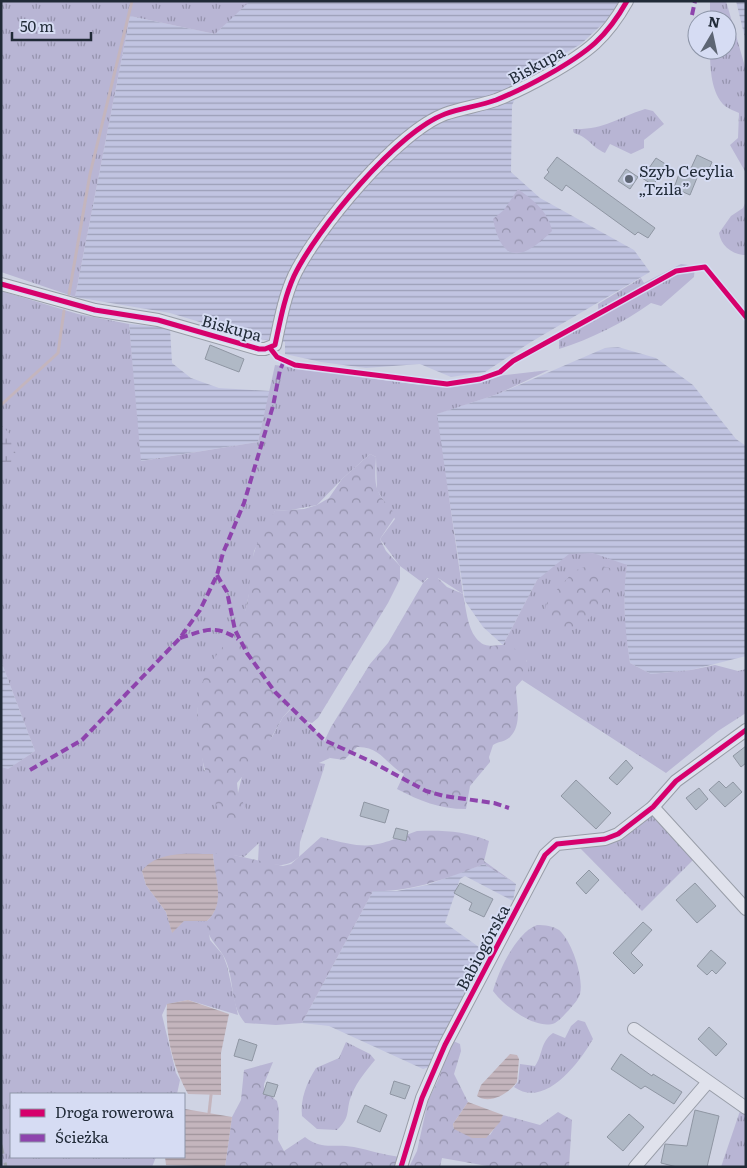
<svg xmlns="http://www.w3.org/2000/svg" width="747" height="1168" viewBox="0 0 747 1168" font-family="Literata,serif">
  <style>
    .farmland { fill: url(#farmland-rules) }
    .grass { fill: url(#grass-tufts) }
    .forest { fill: url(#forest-crowns) }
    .wetland { fill: url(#wetland-marsh) }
    .water { fill: url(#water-rules) }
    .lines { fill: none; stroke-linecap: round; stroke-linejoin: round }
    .stream { stroke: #c4b5bd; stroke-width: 3 }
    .building { fill: #b0b9c6; stroke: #8f96a3 }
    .minor-casing { stroke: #989da8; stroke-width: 14 }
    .minor { stroke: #e0e2ec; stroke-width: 12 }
    .rail { stroke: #a0a3ac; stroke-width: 3; stroke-dasharray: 9 9; stroke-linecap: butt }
    .quiet { stroke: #8e44ad; stroke-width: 4; stroke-dasharray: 8 4; stroke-linecap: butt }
    .cycleway-casing { stroke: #d6dcf3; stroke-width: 8 }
    .cycleway { stroke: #d6006c; stroke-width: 5 }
    .poi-dot { fill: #5d6573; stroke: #d6dcf3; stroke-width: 2 }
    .labels { text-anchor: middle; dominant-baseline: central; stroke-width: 4; stroke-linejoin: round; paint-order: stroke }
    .street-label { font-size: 16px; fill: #202a37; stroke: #d6dcf3 }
    .poi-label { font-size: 16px; fill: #202a37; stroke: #d6dcf3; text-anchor: start }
  </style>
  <defs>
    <pattern id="farmland-rules" width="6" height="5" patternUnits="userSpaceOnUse" patternTransform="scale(1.25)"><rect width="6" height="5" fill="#c1c4e1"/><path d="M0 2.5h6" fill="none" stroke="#9c9fb7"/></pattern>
    <pattern id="grass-tufts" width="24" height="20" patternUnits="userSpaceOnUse" patternTransform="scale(1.25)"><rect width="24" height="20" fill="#b8b5d4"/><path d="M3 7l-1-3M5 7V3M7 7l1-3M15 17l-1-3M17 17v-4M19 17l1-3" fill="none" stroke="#9593ad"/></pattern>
    <pattern id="forest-crowns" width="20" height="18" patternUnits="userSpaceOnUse" patternTransform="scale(1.25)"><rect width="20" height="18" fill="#b8b5d4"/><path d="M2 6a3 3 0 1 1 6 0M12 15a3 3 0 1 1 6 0" fill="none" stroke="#9593ad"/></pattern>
    <pattern id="wetland-marsh" width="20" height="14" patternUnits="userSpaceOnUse" patternTransform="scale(1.25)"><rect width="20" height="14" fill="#b8b5d4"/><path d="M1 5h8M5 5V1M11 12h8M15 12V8" fill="none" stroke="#9593ad"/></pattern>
    <pattern id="water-rules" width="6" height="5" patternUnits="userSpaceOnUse" patternTransform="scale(1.25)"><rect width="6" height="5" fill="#c4b5bd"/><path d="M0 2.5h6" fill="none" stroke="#9f939a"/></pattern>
  </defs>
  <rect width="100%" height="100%" fill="#cfd3e3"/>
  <g class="farmland">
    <path d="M248,1H620L609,18L581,44L527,75L512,105L511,172L540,198L634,250L650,272L531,342L485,372L451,377L420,364L366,368L321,362L285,354V342L256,339L170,313L75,297L130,16L215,34Z"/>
    <path d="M736,1H746V42Z"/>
    <path d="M129,324L170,328L172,363L191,378L219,388L270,391L258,442L140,461Z"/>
    <path d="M618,347L656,358L693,385L736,439L746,446V656L691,670L651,674L630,663L625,631L624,587L627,565L537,580L503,645L483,627L465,601L436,414L498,394L605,348Z"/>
    <path d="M1,661L35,751L1,774Z"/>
    <path d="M484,864L516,884L513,901L465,876L460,879L445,923L486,952L429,1067L423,1069L329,1026L302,1023L373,891H397L427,885Z"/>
  </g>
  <g class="grass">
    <path d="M1,1H250L215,34L130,16L75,297L1,272Z"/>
    <path d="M710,1H726L746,70V173L730,145L738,138L739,113C735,111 729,109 725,106C711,94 710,67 710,50H727V20H710Z"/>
    <path d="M645,109L653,111L664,124L644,140V148L631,154L610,144L605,153C590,146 590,138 574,133L573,129C604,130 617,118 645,109Z"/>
    <path d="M746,201V255H743C730,253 721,245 719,233L731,216L743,208Z"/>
    <path d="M681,264L695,266L694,277L661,306L651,303C623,323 591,339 559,349V340L599,318L598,304L641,278L644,283Z"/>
    <path d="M1,291L78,314L129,324L141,461L258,442L275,365L420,385L549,370L498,394L437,414L463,594L438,578H427L423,583L400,566L380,539L395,519L377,490L376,457L370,454L342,479L317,505L291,510L275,511L254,551L249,594L244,617L200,694L197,713L204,770L238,793L242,776L272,737L283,717L293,707L324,740L330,758L319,763L325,764L323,771L300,842L299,857C285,869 275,865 258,861L259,843L244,857C203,849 181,859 142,871L146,885L166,912L172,932L184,921H207L210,940L223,955L227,966L238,1015L188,1000L167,1004L162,1015L176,1073L180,1080L177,1094H11V1157H156L152,1167H1V767L8,769L35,751L1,661Z"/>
    <path d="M593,553L627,565C622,598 625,630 630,663L651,674L691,670L715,665L738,671L746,669V713L718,731L666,773L522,680L527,661L503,645L537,580L569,554Z"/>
    <path d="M654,815L693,860L642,911L579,847Z"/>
    <path d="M578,1020L585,1022L593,1039C579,1063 545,1109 514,1087L518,1082L520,1064L535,1066C543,1055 540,1042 553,1033L565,1038L571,1026Z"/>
    <path d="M346,1042L370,1054L375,1060C366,1071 358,1080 352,1094C345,1110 352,1116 337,1130L317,1129L302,1116C300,1099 307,1082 316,1068L339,1058Z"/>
    <path d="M741,1108L746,1111V1167H721Z"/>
  </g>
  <g class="forest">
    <path d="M518,189C533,200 549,212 552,231C523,260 502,265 493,219L504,210Z"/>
    <path d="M370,454L376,457C374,490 375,491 396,515L380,539L386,551L400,566V579L388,603L318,718L312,723L308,722L292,707L283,717L266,747L237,783L238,793L249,814L234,826L222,820C204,773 183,713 210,665C220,648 239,630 245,611C250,597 249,581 251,566C254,547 264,526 275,511L304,509L317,505L329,498L342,479Z"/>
    <path d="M597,565L610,568C615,587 610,595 598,609C591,616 584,625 575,629C561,635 541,622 546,606C548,598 568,577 575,571C581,567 590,566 597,565Z"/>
    <path d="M431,576L438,578L447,587L463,594C466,607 467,627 476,638C486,650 492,644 504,645C515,646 531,659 528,671C526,677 520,682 516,687C516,702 523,724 510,737C505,742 499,741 493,745L489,757L490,762L470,786L466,809C439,809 420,801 397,789L404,774C387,766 381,746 357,747L344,760L330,758L322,746L331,727L370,664L388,643L423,583Z"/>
    <path d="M417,831C442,830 466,831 489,841L484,861L516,884L484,864C448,878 413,892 373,891L302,1023L276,1025L245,1023C228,1003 236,977 223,955C215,942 206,937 207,921C226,903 214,877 213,854L225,853L283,866L291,864L321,837C370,850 370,848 417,831Z"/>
    <path d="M537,925C545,925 553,926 559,930C572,941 584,978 580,994C578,1000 573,1005 569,1010C565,1014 560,1020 555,1023C536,1031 503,1005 493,991C499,970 516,933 537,925Z"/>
    <path d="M451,1040L460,1044L461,1051L454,1074L468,1102L453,1124L454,1129L490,1135L503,1115L540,1125L558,1112L572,1120L569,1167H493L442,1158L440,1167H409L417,1151L428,1101L439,1078Z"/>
    <path d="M273,1062L264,1084V1091L277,1101L279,1111L278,1140L284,1151L305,1137C323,1151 333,1143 354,1147C369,1150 384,1155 400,1157L395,1167H225L232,1117L241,1100L244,1070Z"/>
  </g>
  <path class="wetland" d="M1,425L13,437L16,458L1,470Z"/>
  <g class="water">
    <path d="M213,854C214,877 227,903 207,921H184L172,933L166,912L146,885L142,871C157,850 190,854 213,854Z"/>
    <path d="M188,1000L229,1014L221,1053V1095L188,1094C173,1067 165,1035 167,1004Z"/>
    <path d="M510,1054L517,1055L519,1059L517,1082C509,1093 490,1105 477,1096L481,1085Z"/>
    <path d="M468,1102L503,1115L500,1122L486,1138H472L454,1129L453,1124Z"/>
    <path d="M185,1109L232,1117L225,1167L166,1165L165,1157H184Z"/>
  </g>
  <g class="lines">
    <g class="stream">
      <path d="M69,294L90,174L132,1"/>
      <path d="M1,405L58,353L64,311"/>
      <path d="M209,1113L211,1095"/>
    </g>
  </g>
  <g class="building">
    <path d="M697,155L712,162L706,176L699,173L690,195L674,188L679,174L687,177Z"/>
    <path d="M557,157L655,228L648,238L638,232L635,235L566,185L562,191L544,178L549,172L547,170Z"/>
    <path d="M656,158L667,165L653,185L642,178Z"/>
    <path d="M626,169L638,177L630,189L618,181Z"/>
    <path d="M210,345L244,359L239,372L205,359Z"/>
    <path d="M746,746V763L741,767L733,756Z"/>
    <path d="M626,760L633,768L617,785L609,778Z"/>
    <path d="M576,780L611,813L596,829L561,796Z"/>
    <path d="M719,781L726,788L733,782L742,792L725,807L709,790Z"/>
    <path d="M699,788L708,799L696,810L686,798Z"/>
    <path d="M364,802L389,810L385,823L360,816Z"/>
    <path d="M396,828L408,831L406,841L393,838Z"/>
    <path d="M589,870L599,880L586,894L576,883Z"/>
    <path d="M460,883L493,899L484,917L469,910L472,903L454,893Z"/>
    <path d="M695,883L716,906L697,923L676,900Z"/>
    <path d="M643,922L652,930L631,953L643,965L634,974L613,953Z"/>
    <path d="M711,950L726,963L716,974L712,970L707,975L697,966Z"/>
    <path d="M709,1027L727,1044L716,1056L698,1039Z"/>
    <path d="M239,1039L257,1045L252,1061L234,1056Z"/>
    <path d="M621,1054L652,1076L653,1074L682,1092L674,1104L645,1086L641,1089L611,1069Z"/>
    <path d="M394,1081L410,1086L405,1099L390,1094Z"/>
    <path d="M267,1082L278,1085L274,1097L263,1094Z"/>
    <path d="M365,1105L387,1115L380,1132L357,1122Z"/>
    <path d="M695,1110L719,1116L707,1167H677L661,1163L665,1144L687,1146Z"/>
    <path d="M629,1114L644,1127L623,1151L607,1137Z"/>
  </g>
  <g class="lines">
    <defs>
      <g id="minor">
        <path d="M1,284L95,310L158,320L259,349H265L275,345C280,322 284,298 294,276C316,230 397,132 445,114C461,108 479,106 496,100C524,89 573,63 595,43C608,31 618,17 627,1"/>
        <path d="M653,807L746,909"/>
        <path d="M634,1029L746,1108"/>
        <path d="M401,1167L422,1098L445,1045L545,855L557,844L605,839L618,834L653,807L676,781L746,730"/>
        <path d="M635,1167L708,1082"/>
      </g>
    </defs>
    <use href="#minor" class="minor-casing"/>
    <use href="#minor" class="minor"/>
    <path class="rail" d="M1,1145L6,1167"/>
    <g class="quiet">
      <path d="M692,15L695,1"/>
      <path d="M217,575L227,592L235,630L247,653L275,692L324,740L372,762L426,791L444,796L494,803L509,808"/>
      <path d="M180,638C206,630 214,624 238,639"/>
      <path d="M30,770L82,740L180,638L200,610L217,575L223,553L244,503L273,406L280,370L284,361"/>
    </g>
    <defs>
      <g id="cycleway">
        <path d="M1,284L95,310L158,320L259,349H265L275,345C280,322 284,298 294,276C316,230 397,132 445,114C461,108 479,106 496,100C524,89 573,63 595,43C608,31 618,17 627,1"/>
        <path d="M270,348L277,357L295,365L447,384L480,379L500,372L513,361L676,271L705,267L746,317"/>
        <path d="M401,1167L422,1098L445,1045L545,855L557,844L605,839L618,834L653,807L676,781L746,730"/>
      </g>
    </defs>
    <use href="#cycleway" class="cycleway-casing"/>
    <use href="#cycleway" class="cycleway"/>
  </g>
  <circle class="poi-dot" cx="629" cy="179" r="5"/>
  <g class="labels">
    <g class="street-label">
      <text transform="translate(536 64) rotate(-29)">Biskupa</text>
      <text transform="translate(232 327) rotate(15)">Biskupa</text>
      <text transform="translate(482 947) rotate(-62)">Babiogórska</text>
    </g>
    <g class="poi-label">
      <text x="639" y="170">Szyb Cecylia<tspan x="639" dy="18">„Tzila”</tspan></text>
    </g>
  </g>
  <rect width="747" height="1168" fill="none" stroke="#202a37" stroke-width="5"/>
  <rect x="10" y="1093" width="175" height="65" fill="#d6dcf3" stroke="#8d95a8"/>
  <rect x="20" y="1109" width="25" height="8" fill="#d6006c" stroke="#8d95a8"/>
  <text x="55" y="1118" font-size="15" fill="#202a37">Droga rowerowa</text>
  <rect x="20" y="1134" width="25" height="8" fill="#8e44ad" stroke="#8d95a8"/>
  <text x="55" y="1143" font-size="15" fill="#202a37">Ścieżka</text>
  <g transform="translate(712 35) rotate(9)"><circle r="24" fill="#d6dcf3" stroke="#8d95a8"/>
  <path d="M0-4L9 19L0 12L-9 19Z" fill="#5d6573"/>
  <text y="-8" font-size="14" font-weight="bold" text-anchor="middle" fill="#202a37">N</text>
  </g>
  <path d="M12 32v8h79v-8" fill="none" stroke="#202a37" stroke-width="2.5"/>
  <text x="20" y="32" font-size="15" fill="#202a37" stroke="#d6dcf3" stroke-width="4" paint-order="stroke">50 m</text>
</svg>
